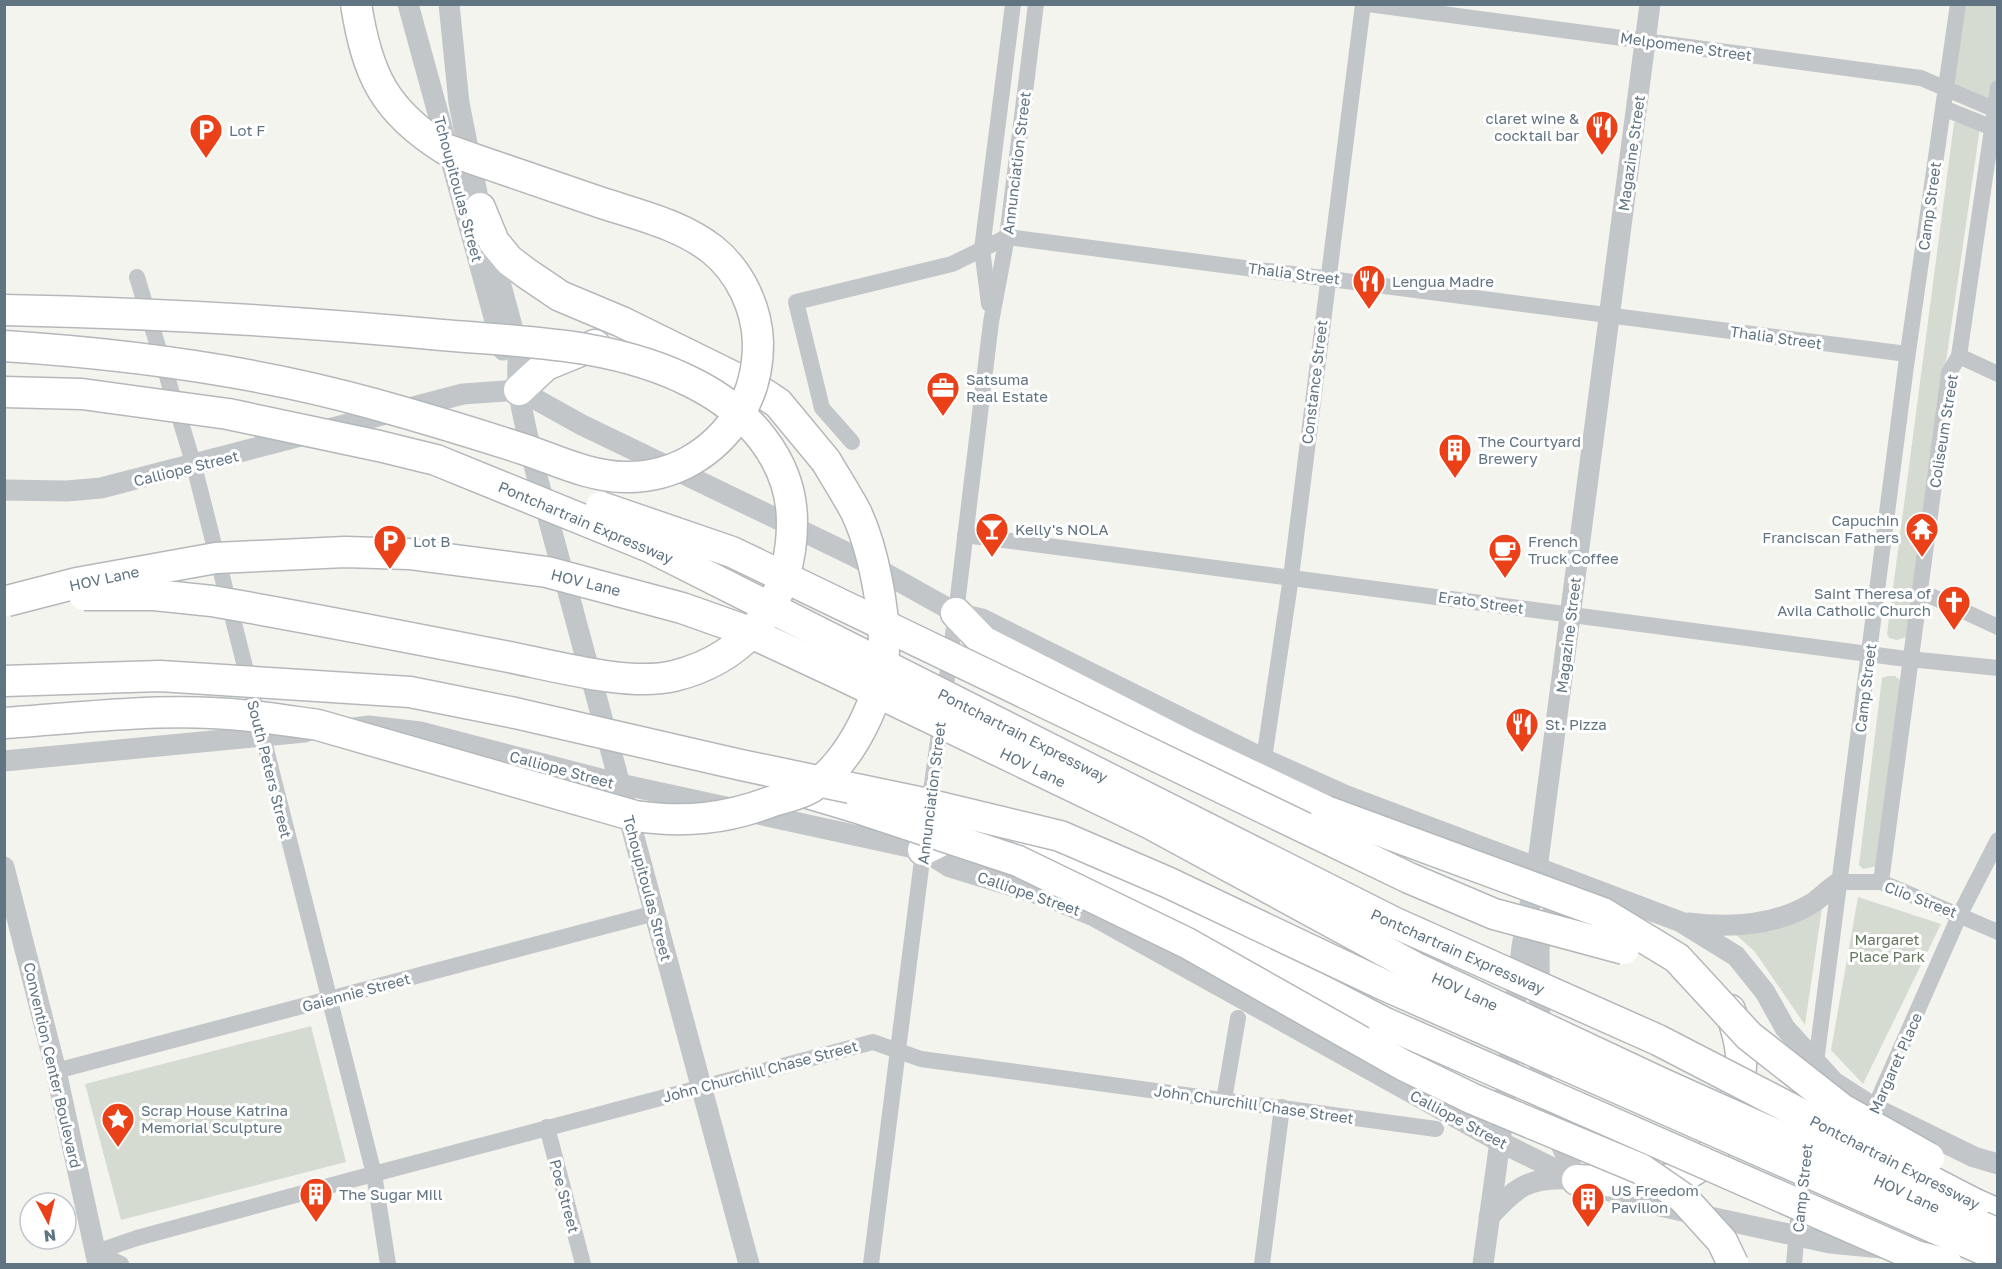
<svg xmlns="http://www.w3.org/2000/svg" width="2002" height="1269" viewBox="0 0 2002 1269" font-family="'Golos Text',sans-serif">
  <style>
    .green { fill: #d5dbd0 }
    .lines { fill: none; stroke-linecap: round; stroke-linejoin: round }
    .motorway-casing { stroke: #b5b8bb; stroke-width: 33 }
    .minor { stroke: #c3c6c9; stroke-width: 16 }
    .tertiary { stroke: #c3c6c9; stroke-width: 21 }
    .motorway { stroke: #fff; stroke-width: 30 }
    .motorway-bridge-casing { stroke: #b5b8bb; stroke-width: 33; stroke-linecap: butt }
    .motorway-bridge { stroke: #fff; stroke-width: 30 }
    .labels { text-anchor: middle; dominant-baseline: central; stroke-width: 6; stroke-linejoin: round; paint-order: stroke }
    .street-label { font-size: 15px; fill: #617482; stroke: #fff }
    .poi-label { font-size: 15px; fill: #617482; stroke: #fff; text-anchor: start }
    .park-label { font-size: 15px; fill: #667960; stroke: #fff }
  </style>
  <rect width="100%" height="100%" fill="#f4f4ef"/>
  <g class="green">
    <path d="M1958,5H1997L1998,88L1994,109L1946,87Z"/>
    <path d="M1960,119L1980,128L1906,637L1897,640L1889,638L1887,634L1954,123Z"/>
    <path d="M1888,676H1895L1900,680L1877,866L1863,869L1859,865L1882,678Z"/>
    <path d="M1858,897L1941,924L1863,1084L1831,1050Z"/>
    <path d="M1822,908L1805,1025L1755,952L1734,933Z"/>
    <path d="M311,1026L346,1162L121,1220L85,1084Z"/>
  </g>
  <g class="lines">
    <defs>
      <g id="motorway">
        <path d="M480,208L494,242L509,260L526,273L560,296L622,322L752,386L778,403L826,461"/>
        <path d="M519,390L546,365L595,345"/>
        <path d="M956,613L983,641L1189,746L1326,811"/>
        <path d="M784,786L861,809"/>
        <path d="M923,850L955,834L1004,842L1056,858L1217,936L1383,1022"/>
        <path d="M1577,1180C1609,1181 1652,1186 1682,1176C1722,1163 1743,1092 1741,1055C1740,1040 1735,1024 1730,1010"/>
        <path d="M1975,1204L1998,1214"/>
      </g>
    </defs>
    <use href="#motorway" class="motorway-casing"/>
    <g class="minor">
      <path d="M1368,4L1921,78L1998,111"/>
      <path d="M1943,108L1998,130"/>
      <path d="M137,277L194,466L374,1174L388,1264"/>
      <path d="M989,304L982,249L1013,4"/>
      <path d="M1959,356L1998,374"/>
      <path d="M852,442L822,408L796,302L952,264L1007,237L1907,354"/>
      <path d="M965,535L1899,658L1998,668"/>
      <path d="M1920,591L1998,627"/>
      <path d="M1264,759L1291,577L1363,4"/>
      <path d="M928,812L956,613L991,322L1007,237L1036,4"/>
      <path d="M1840,882H1881L1998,932"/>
      <path d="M1881,882L1949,373L1959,356L1998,88"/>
      <path d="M1815,1070L1906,366L1958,4"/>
      <path d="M56,1071L655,913"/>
      <path d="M1224,1100L1238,1018"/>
      <path d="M1870,1118L1960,914L1998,840"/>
      <path d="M547,1127L583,1264"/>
      <path d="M96,1252L137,1238L351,1180L873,1042L921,1059L1436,1129"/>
      <path d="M96,1252L121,1264"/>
      <path d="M871,1264L924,844"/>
      <path d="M1262,1264L1282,1107"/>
      <path d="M1794,1264L1803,1164"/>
    </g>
    <g class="tertiary">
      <path d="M408,4L503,350"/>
      <path d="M449,4L459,103L480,208L519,352C513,391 528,431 535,469L749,1264"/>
      <path d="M4,490L67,491L101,488L463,394L519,390L582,425L856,557L956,613L982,619L1264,759L1347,796L1681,922L1736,956L1765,992L1785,1028L1834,1082L1876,1109L1974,1157L1998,1164"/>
      <path d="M354,728L369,726L420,732L620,784L923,850L950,867L1048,897L1094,916L1500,1142L1577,1180L1646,1203L1830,1243L1882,1248"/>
      <path d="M4,761L305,732"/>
      <path d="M4,867L56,1071L98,1264"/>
      <path d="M1688,923C1729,928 1774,926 1811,904C1821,898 1829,888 1840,882"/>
      <path d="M1577,1180L1559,1140L1540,1072L1539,946L1549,918L1562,905L1580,895"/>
      <path d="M1489,1217C1516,1187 1528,1177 1570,1179"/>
      <path d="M1483,1264L1501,1134L1522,946L1537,869L1650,4"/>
    </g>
    <use href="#motorway" class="motorway"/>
    <defs>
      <g id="motorway-bridge">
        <path d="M4,310C151,313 296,321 442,335C526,342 616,343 693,383C747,410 792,459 792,522C792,598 750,657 674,676C628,687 551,665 504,656C407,637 310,618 212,601L154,595H84"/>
        <path d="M4,346C129,354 253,370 374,404C424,418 474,433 523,449C556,460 590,477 625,477C673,478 714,453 739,414C753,392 758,368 758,343C757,308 740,272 713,250C680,224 638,215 599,202C547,184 496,167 445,149C384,111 367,74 356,4"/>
        <path d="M4,392L82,394L228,414L379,446L436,460L650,547L1393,922L1658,1040L1975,1204"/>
        <path d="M601,507L732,552L1409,878L1494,914L1624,949"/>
        <path d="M7,601L77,583L216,558L345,552L409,554L547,572L682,608L747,631L839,674L1151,824L1414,967L1661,1083L1998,1234"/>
        <path d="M4,681L160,676L410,692L515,713L741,765L923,803L1060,836L1167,882L1384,985L1998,1256"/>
        <path d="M4,723C74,718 143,710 212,713C247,714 283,720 318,725L635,816C685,823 726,819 773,801C786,797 801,794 812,787C850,764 884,694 884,650C885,610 873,548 856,512C847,495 836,478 826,461"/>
        <path d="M861,809L1018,861L1187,943L1403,1065L1473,1099L1641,1169L1683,1198L1722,1241L1733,1264"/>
        <path d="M1326,811L1603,913L1677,958L1749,1036L1842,1109L1929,1158"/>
        <path d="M1383,1022L1916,1256L1947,1264"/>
      </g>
    </defs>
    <use href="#motorway-bridge" class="motorway-bridge-casing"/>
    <use href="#motorway-bridge" class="motorway-bridge"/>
  </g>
  <defs>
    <symbol id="restaurant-pin" viewBox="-11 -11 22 30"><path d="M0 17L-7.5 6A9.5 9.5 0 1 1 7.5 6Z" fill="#ea4119" stroke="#fff"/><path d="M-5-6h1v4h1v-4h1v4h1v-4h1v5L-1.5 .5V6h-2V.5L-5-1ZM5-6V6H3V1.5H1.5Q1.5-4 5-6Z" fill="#fff"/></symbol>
    <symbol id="parking-pin" viewBox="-11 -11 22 30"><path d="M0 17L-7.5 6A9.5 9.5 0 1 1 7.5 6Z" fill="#ea4119" stroke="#fff"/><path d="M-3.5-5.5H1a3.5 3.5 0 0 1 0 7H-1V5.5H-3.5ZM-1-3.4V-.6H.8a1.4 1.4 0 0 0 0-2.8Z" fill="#fff"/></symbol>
    <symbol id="office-pin" viewBox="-11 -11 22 30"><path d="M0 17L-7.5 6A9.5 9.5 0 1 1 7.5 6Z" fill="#ea4119" stroke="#fff"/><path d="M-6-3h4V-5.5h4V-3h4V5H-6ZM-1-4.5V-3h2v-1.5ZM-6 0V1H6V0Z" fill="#fff"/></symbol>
    <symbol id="building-pin" viewBox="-11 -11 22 30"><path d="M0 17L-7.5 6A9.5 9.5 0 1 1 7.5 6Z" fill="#ea4119" stroke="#fff"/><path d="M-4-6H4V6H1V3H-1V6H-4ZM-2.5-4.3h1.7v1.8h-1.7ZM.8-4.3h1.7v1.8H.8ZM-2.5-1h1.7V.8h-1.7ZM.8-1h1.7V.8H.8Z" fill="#fff"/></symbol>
    <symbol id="bar-pin" viewBox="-11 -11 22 30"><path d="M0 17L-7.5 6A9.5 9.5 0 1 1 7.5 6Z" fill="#ea4119" stroke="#fff"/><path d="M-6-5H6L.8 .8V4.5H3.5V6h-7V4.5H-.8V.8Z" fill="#fff"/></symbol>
    <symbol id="temple-pin" viewBox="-11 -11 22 30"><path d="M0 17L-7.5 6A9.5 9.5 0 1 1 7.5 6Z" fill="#ea4119" stroke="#fff"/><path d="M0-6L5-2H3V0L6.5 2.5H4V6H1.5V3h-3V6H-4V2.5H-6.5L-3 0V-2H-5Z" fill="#fff"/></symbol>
    <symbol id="cafe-pin" viewBox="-11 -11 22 30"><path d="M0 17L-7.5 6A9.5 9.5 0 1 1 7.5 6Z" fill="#ea4119" stroke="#fff"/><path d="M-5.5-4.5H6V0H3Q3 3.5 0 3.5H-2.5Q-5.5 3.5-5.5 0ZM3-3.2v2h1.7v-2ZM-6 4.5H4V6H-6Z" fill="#fff"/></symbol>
    <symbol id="church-pin" viewBox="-11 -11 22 30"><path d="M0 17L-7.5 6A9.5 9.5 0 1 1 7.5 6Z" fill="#ea4119" stroke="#fff"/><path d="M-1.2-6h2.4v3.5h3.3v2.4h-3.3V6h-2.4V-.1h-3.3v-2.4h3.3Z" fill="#fff"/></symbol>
    <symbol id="sight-pin" viewBox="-11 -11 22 30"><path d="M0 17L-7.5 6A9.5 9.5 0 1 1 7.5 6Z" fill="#ea4119" stroke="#fff"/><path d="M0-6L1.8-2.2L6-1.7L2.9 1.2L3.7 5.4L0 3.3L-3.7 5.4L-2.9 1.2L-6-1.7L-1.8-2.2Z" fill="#fff"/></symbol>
  </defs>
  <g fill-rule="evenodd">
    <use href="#restaurant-pin" x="1583" y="108" width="38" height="52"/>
    <use href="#parking-pin" x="187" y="111" width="38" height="52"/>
    <use href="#restaurant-pin" x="1350" y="262" width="38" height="52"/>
    <use href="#office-pin" x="924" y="369" width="38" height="52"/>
    <use href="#building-pin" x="1436" y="431" width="38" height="52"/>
    <use href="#bar-pin" x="973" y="510" width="38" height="52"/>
    <use href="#temple-pin" x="1903" y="510" width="38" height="52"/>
    <use href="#parking-pin" x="371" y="522" width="38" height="52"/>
    <use href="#cafe-pin" x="1486" y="531" width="38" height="52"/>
    <use href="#church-pin" x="1935" y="583" width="38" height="52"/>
    <use href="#restaurant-pin" x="1503" y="705" width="38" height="52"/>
    <use href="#sight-pin" x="99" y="1100" width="38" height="52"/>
    <use href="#building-pin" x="297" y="1175" width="38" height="52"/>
    <use href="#building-pin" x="1569" y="1180" width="38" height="52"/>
  </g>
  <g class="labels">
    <g class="street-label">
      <text transform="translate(1686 46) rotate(8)">Melpomene Street</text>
      <text transform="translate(1631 153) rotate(-82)">Magazine Street</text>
      <text transform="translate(1016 163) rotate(-83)">Annunciation Street</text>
      <text transform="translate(459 189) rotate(75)">Tchoupitoulas Street</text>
      <text transform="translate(1929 206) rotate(-82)">Camp Street</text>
      <text transform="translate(1294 273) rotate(7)">Thalia Street</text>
      <text transform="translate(1776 337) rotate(8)">Thalia Street</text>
      <text transform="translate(1314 382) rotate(-83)">Constance Street</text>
      <text transform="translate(1943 431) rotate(-81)">Coliseum Street</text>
      <text transform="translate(186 468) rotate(-14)">Calliope Street</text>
      <text transform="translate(586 522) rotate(23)">Pontchartrain Expressway</text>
      <text transform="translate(104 578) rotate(-12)">HOV Lane</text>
      <text transform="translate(586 582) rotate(14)">HOV Lane</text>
      <text transform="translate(1481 602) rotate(8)">Erato Street</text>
      <text transform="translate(1568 635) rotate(-83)">Magazine Street</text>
      <text transform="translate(1865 688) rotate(-83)">Camp Street</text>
      <text transform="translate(1023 735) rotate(27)">Pontchartrain Expressway</text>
      <text transform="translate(1033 767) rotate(26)">HOV Lane</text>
      <text transform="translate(270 769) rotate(76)">South Peters Street</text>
      <text transform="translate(562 769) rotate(15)">Calliope Street</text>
      <text transform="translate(931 793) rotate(-83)">Annunciation Street</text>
      <text transform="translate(648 888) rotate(75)">Tchoupitoulas Street</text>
      <text transform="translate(1029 893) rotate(19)">Calliope Street</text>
      <text transform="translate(1921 899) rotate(21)">Clio Street</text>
      <text transform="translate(1458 951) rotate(24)">Pontchartrain Expressway</text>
      <text transform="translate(1465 991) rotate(25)">HOV Lane</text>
      <text transform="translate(356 992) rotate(-15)">Gaiennie Street</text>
      <text transform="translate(1895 1063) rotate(-66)">Margaret Place</text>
      <text transform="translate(53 1065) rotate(77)">Convention Center Boulevard</text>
      <text transform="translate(760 1071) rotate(-15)">John Churchill Chase Street</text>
      <text transform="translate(1254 1104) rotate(8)">John Churchill Chase Street</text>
      <text transform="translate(1459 1119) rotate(28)">Calliope Street</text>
      <text transform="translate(1895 1162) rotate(27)">Pontchartrain Expressway</text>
      <text transform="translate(1802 1188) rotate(-84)">Camp Street</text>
      <text transform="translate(1907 1193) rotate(25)">HOV Lane</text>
      <text transform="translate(565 1196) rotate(75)">Poe Street</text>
    </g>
    <g class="poi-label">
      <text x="1579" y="118" text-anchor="end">claret wine &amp;<tspan x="1579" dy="17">cocktail bar</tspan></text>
      <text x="229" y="130">Lot F</text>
      <text x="1392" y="281">Lengua Madre</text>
      <text x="966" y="379">Satsuma<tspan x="966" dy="17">Real Estate</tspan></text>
      <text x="1478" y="441">The Courtyard<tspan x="1478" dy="17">Brewery</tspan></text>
      <text x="1899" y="520" text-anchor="end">Capuchin<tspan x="1899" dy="17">Franciscan Fathers</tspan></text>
      <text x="1015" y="529">Kelly's NOLA</text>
      <text x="413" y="541">Lot B</text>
      <text x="1528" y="541">French<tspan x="1528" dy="17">Truck Coffee</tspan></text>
      <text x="1931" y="593" text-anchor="end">Saint Theresa of<tspan x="1931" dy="17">Avila Catholic Church</tspan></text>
      <text x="1545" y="724">St. Pizza</text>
      <text x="141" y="1110">Scrap House Katrina<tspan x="141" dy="17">Memorial Sculpture</tspan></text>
      <text x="1611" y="1190">US Freedom<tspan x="1611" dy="17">Pavilion</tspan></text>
      <text x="339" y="1194">The Sugar Mill</text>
    </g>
    <g class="park-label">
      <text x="1887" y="939">Margaret<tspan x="1887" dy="17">Place Park</tspan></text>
    </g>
  </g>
  <rect width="2002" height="1269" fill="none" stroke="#617482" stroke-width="12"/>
  <g transform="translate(48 1221) rotate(173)"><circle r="28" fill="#ffffff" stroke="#c0c7cd" stroke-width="1.5"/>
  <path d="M0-4.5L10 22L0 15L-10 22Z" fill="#ea4119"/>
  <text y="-9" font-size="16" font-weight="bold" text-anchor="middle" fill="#617482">N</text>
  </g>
</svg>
